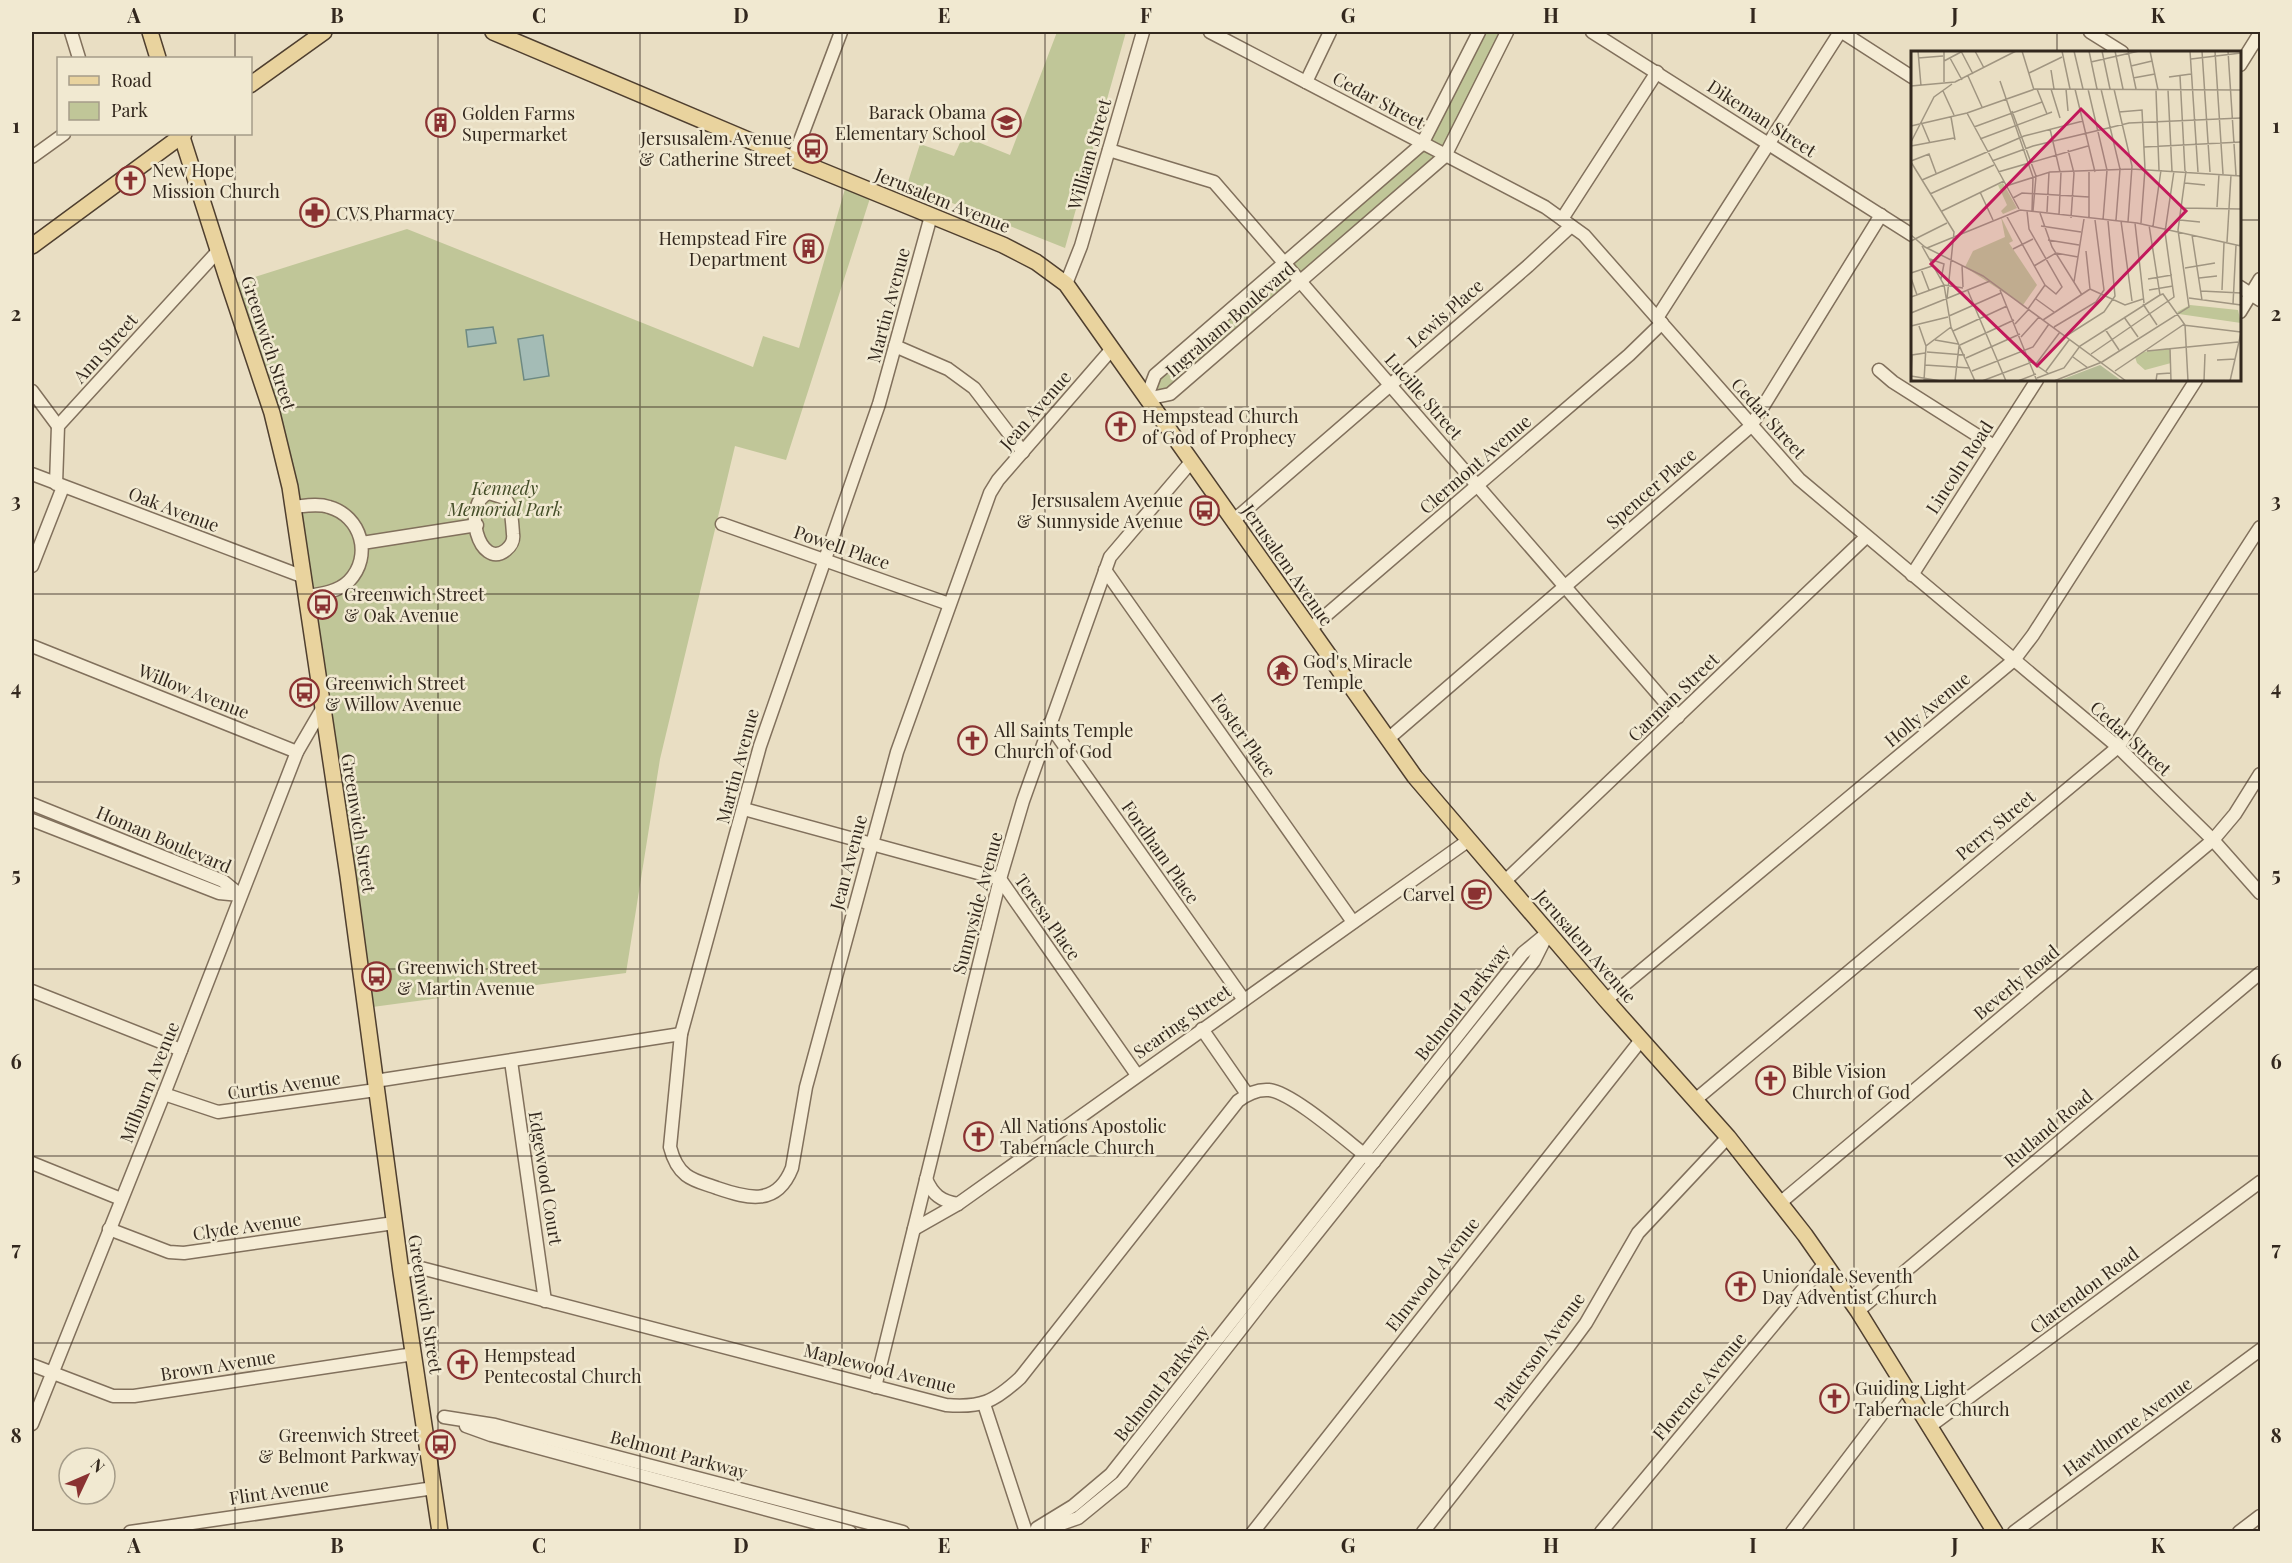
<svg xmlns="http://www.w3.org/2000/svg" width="2292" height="1563" viewBox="0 0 2292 1563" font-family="'Playfair Display',serif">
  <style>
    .green { fill: #c0c698 }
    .water { fill: #a4bcb6; stroke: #6d8982; stroke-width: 1.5 }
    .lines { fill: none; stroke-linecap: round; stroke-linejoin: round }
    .minor-casing { stroke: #81705c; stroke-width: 15 }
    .major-casing { stroke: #4f3f2f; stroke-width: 18 }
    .minor { stroke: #f5ecd5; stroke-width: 12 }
    .major { stroke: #e9d39e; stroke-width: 15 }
    .grid { fill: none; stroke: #33281e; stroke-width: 1.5; stroke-opacity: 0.55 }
    .labels { text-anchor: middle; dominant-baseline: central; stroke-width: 5; stroke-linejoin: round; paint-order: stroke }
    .street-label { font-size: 18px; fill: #33281e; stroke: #f1e9d1 }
    .poi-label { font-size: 18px; fill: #33281e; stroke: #f1e9d1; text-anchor: start }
    .park-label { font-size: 18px; font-style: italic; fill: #434d27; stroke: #f1e9d1 }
    .inset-road { fill: none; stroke: #a09581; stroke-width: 1.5 }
    .view { fill: #c2185b; fill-opacity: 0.15; stroke: #c2185b; stroke-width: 3 }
    .inset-edge { fill: none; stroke: #33281e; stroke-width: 3 }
    .neatline { fill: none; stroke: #33281e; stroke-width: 2 }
    .grid-label { font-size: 20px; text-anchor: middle; font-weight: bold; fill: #33281e }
  </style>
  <rect width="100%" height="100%" fill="#e9dec3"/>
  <g class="green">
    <path d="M1057,32H1126L1065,248L907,185L920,144L954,156L963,136L1010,155Z"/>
    <path d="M1479,32H1507L1445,156L1170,394L1146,399L1155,375L1422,144Z"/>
    <path d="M847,182L872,192L786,460L735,446L660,759L626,973L365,1008L290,487L229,285L407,229L753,367L763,336L799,348Z"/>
  </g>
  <g class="water">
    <path d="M493,327L496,343L468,347L466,330Z"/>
    <path d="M543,335L549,376L524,380L518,339Z"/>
  </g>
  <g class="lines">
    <defs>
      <g id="minor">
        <path d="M71,32L79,58"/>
        <path d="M1210,32L1545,207L1584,235L1799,479L2118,747L2213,840L2260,893"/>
        <path d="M1592,32L1912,235"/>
        <path d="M1842,32L1912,77"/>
        <path d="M2090,32L2122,52"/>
        <path d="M2240,65L2260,33"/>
        <path d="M1306,82L1330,32"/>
        <path d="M1109,150L1214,182L1678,717"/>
        <path d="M32,157L64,134"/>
        <path d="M793,159L841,32"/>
        <path d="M931,216L879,404L760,746L681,1034L670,1147C673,1159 677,1168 686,1175C695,1182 707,1184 717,1188C749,1199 777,1206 792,1168L806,1087L897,752L990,493L998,480L1111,350"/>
        <path d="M1562,219L1657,72"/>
        <path d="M1066,284L1081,246L1143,32"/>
        <path d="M2240,287L2260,300"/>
        <path d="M2240,312L2260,279"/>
        <path d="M1657,318L1840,32"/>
        <path d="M895,346L948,369L974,388L1023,452"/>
        <path d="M1879,370L1893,382L1994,446"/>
        <path d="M32,391L58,426"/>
        <path d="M1146,399L1170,394L1445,156L1507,32"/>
        <path d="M1146,399L1155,375L1422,144L1479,32"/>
        <path d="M32,474L304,577"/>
        <path d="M56,484L58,426L218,251"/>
        <path d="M489,493L505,498C512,508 512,522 513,534C514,540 511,546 506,550C479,571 461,503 489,493Z"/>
        <path d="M293,507C304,506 318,503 329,507C361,516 373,556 349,581C338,592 321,594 307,596"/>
        <path d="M1233,521L1528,266L1571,226"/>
        <path d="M722,524L949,604"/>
        <path d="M362,543L477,525"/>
        <path d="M32,566L63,487"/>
        <path d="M1105,570L1353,922"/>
        <path d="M1912,575L2037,380"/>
        <path d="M1310,629L1629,355L1662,323"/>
        <path d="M32,646L297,752"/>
        <path d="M1049,724L1244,1000"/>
        <path d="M1388,739L1751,426L1881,215"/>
        <path d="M32,804L223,881L240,895"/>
        <path d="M744,809L1000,879L1137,1075"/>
        <path d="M32,820L219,893L240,895"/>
        <path d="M1504,882L1866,537"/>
        <path d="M32,991L181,1050"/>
        <path d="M1606,1000L2014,660L2033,635L2196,380"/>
        <path d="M1202,1029L1247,1094"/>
        <path d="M511,1061L545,1301"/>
        <path d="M375,1081L681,1034"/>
        <path d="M164,1094L218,1112L376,1090"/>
        <path d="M1695,1100L2118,747L2260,527"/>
        <path d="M32,1163L121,1199"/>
        <path d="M926,1179C933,1195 941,1201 958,1204"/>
        <path d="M1780,1203L2213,840L2235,814L2260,774"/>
        <path d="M109,1229L169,1252L184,1253L394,1223"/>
        <path d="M914,1229L958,1204L1469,840"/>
        <path d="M401,1272L421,1268L946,1405C981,1408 994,1402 1020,1378L1238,1101C1247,1094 1257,1089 1269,1090C1294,1093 1351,1145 1374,1162"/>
        <path d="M1858,1311L2260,973"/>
        <path d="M32,1365L113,1396H134L414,1354"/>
        <path d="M875,1387L1000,879L1023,801L1110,557L1191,462"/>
        <path d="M984,1404L1026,1532"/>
        <path d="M444,1417L495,1425L903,1532"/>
        <path d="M32,1424L164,1094L297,752L322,709"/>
        <path d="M466,1426L491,1435L850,1532"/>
        <path d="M1929,1427L2260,1182"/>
        <path d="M1037,1528L1073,1506L1111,1474L1523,953L1545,935"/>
        <path d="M130,1532L434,1488"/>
        <path d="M1038,1532L1078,1518L1122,1482L1266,1297L1534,961L1548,933"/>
        <path d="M1253,1532L1641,1040"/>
        <path d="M1423,1532L1569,1346L1586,1323L1638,1233L1728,1137"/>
        <path d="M1601,1532L1825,1263"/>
        <path d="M1792,1532L1904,1385"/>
        <path d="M2014,1532L2260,1350"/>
        <path d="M2239,1532L2260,1516"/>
      </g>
      <g id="major">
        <path d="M150,32L158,58"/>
        <path d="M493,32L793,159L1003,245L1036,262L1066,284L1415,777L1606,1000L1728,1137L1805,1235L1858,1311L1995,1532"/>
        <path d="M250,85L324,32"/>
        <path d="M181,134L226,275L272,413L290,487L348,876L401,1272L440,1532"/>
        <path d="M32,246L184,134"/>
      </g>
    </defs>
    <use href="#minor" class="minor-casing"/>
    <use href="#major" class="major-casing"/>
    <use href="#minor" class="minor"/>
    <use href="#major" class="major"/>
  </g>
  <path class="grid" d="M235,32V58M438,32V1532M640,32V1532M842,32V1532M1045,32V1532M1247,32V1532M1450,32V1532M1652,32V1532M1854,32V1532M2057,32V52M235,134V1532M32,220H1912M2240,220H2260M2057,380V1532M32,407H2260M32,594H2260M32,782H2260M32,969H2260M32,1156H2260M32,1343H2260"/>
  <defs>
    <symbol id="school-ring" viewBox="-11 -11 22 22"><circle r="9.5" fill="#f1e9d1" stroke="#8a3232" stroke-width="1.5"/><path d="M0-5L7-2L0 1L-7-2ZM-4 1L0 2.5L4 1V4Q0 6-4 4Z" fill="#8a3232"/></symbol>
    <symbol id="building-ring" viewBox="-11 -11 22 22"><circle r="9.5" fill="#f1e9d1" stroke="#8a3232" stroke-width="1.5"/><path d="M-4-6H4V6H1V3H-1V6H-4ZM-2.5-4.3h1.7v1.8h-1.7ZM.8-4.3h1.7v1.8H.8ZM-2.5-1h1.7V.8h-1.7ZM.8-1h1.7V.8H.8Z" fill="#8a3232"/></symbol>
    <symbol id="bus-ring" viewBox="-11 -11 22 22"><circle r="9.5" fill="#f1e9d1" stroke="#8a3232" stroke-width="1.5"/><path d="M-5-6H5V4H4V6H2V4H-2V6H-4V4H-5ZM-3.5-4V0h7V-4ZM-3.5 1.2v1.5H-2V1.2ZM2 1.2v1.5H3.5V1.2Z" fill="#8a3232"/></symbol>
    <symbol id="church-ring" viewBox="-11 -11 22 22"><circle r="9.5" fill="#f1e9d1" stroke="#8a3232" stroke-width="1.5"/><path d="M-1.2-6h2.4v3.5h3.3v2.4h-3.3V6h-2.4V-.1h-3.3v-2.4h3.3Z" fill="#8a3232"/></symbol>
    <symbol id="pharmacy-ring" viewBox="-11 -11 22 22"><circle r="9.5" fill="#f1e9d1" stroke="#8a3232" stroke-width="1.5"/><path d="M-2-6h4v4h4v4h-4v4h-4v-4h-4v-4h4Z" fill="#8a3232"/></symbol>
    <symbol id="temple-ring" viewBox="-11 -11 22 22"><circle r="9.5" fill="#f1e9d1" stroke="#8a3232" stroke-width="1.5"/><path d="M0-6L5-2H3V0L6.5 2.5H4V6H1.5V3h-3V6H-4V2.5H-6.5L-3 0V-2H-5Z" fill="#8a3232"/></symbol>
    <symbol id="cafe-ring" viewBox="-11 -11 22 22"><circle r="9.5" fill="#f1e9d1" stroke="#8a3232" stroke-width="1.5"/><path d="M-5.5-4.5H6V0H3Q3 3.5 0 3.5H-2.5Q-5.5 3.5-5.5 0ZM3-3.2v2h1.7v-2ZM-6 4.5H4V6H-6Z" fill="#8a3232"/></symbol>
  </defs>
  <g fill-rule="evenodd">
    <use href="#school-ring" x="990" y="106" width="33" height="33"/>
    <use href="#building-ring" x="424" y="106" width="33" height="33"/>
    <use href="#bus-ring" x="796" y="132" width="33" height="33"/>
    <use href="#church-ring" x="114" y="164" width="33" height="33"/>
    <use href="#pharmacy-ring" x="298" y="196" width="33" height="33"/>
    <use href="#building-ring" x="792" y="232" width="33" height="33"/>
    <use href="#church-ring" x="1104" y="410" width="33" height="33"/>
    <use href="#bus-ring" x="1188" y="494" width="33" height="33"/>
    <use href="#bus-ring" x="306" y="588" width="33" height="33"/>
    <use href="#temple-ring" x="1266" y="654" width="33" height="33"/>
    <use href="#bus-ring" x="288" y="676" width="33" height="33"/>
    <use href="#church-ring" x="956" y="724" width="33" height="33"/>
    <use href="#cafe-ring" x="1460" y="878" width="33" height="33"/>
    <use href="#bus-ring" x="360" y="960" width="33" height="33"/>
    <use href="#church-ring" x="1754" y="1064" width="33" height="33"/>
    <use href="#church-ring" x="962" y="1120" width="33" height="33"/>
    <use href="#church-ring" x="1724" y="1270" width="33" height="33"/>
    <use href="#church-ring" x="446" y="1348" width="33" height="33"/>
    <use href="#church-ring" x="1818" y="1382" width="33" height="33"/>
    <use href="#bus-ring" x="424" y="1428" width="33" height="33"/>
  </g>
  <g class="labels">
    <g class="street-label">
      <text transform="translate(1379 100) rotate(28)">Cedar Street</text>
      <text transform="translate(1762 118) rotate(33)">Dikeman Street</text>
      <text transform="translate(1089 154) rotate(-74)">William Street</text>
      <text transform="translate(943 200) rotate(22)">Jerusalem Avenue</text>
      <text transform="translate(888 305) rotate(-75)">Martin Avenue</text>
      <text transform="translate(1445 313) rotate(-41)">Lewis Place</text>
      <text transform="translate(1230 319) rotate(-41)">Ingraham Boulevard</text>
      <text transform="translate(269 343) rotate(72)">Greenwich Street</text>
      <text transform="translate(105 348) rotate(-48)">Ann Street</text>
      <text transform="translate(1424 396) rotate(49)">Lucille Street</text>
      <text transform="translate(1035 410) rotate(-49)">Jean Avenue</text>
      <text transform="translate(1769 418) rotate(48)">Cedar Street</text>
      <text transform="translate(1475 464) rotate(-41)">Clermont Avenue</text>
      <text transform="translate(1959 467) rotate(-57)">Lincoln Road</text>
      <text transform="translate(1651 488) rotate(-41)">Spencer Place</text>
      <text transform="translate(174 509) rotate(21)">Oak Avenue</text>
      <text transform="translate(842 547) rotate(19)">Powell Place</text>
      <text transform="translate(1288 565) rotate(55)">Jerusalem Avenue</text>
      <text transform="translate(194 691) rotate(22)">Willow Avenue</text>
      <text transform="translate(1673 697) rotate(-44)">Carman Street</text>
      <text transform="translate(1927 709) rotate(-40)">Holly Avenue</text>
      <text transform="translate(1244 735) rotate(55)">Foster Place</text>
      <text transform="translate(2131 738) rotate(42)">Cedar Street</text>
      <text transform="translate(737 766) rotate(-75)">Martin Avenue</text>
      <text transform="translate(359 823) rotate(81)">Greenwich Street</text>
      <text transform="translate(1995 825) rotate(-40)">Perry Street</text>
      <text transform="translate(164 839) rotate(23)">Homan Boulevard</text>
      <text transform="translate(1161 852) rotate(55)">Fordham Place</text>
      <text transform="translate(848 862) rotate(-75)">Jean Avenue</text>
      <text transform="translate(977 903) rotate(-75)">Sunnyside Avenue</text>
      <text transform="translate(1048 917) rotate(55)">Teresa Place</text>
      <text transform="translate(1586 946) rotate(49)">Jerusalem Avenue</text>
      <text transform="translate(2016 982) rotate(-40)">Beverly Road</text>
      <text transform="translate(1462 1002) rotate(-52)">Belmont Parkway</text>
      <text transform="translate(1182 1021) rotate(-35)">Searing Street</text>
      <text transform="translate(149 1082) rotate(-68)">Milburn Avenue</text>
      <text transform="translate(284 1085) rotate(-8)">Curtis Avenue</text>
      <text transform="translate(2048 1128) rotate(-40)">Rutland Road</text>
      <text transform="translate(546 1178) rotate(81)">Edgewood Court</text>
      <text transform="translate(247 1226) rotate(-8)">Clyde Avenue</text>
      <text transform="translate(1432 1274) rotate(-52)">Elmwood Avenue</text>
      <text transform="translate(2084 1290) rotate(-37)">Clarendon Road</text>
      <text transform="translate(426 1304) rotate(81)">Greenwich Street</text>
      <text transform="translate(1539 1351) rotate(-54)">Patterson Avenue</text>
      <text transform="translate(218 1365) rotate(-9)">Brown Avenue</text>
      <text transform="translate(880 1368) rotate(14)">Maplewood Avenue</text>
      <text transform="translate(1161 1383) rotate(-52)">Belmont Parkway</text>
      <text transform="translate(1699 1386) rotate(-50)">Florence Avenue</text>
      <text transform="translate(2127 1426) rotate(-36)">Hawthorne Avenue</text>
      <text transform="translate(679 1454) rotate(15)">Belmont Parkway</text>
      <text transform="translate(279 1491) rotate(-8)">Flint Avenue</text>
    </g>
    <g class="poi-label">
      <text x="986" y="112" text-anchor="end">Barack Obama<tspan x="986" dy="21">Elementary School</tspan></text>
      <text x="462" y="113">Golden Farms<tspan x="462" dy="21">Supermarket</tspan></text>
      <text x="792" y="138" text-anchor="end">Jersusalem Avenue<tspan x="792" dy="21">&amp; Catherine Street</tspan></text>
      <text x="152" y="170">New Hope<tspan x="152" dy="21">Mission Church</tspan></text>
      <text x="336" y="213">CVS Pharmacy</text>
      <text x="787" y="238" text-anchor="end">Hempstead Fire<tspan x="787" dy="21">Department</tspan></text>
      <text x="1142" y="416">Hempstead Church<tspan x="1142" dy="21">of God of Prophecy</tspan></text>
      <text x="1183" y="500" text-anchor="end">Jersusalem Avenue<tspan x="1183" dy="21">&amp; Sunnyside Avenue</tspan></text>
      <text x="344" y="594">Greenwich Street<tspan x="344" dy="21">&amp; Oak Avenue</tspan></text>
      <text x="1303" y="661">God's Miracle<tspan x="1303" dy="21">Temple</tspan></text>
      <text x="325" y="683">Greenwich Street<tspan x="325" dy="21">&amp; Willow Avenue</tspan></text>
      <text x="994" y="730">All Saints Temple<tspan x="994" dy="21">Church of God</tspan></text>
      <text x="1455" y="894" text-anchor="end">Carvel</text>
      <text x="397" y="967">Greenwich Street<tspan x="397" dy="21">&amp; Martin Avenue</tspan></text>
      <text x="1792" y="1071">Bible Vision<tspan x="1792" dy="21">Church of God</tspan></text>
      <text x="1000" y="1126">All Nations Apostolic<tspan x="1000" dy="21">Tabernacle Church</tspan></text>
      <text x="1762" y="1276">Uniondale Seventh<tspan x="1762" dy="21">Day Adventist Church</tspan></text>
      <text x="484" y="1355">Hempstead<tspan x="484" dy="21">Pentecostal Church</tspan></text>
      <text x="1855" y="1388">Guiding Light<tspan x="1855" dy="21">Tabernacle Church</tspan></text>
      <text x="419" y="1435" text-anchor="end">Greenwich Street<tspan x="419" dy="21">&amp; Belmont Parkway</tspan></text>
    </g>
    <g class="park-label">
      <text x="505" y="488">Kennedy<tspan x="505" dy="21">Memorial Park</tspan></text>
    </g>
  </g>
  <g transform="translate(1911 51)">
    <rect width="330" height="330" fill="#e9dec3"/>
    <path d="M92,132L106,157L92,163L90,160L96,154L87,134ZM90,166L102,190L98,192L126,234L112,254L54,216L62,200L94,186ZM279,254L327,259L330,272L268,263L266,261ZM259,297L260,312L234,319L226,312L224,306L232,301Z" fill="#c0c698"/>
    <path d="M189,314L211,330H147Z" fill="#b6bb96"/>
    <path class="inset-road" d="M7,0L10,35M50,0L62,23M64,0L73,17M111,0L123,39M151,0L159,38M163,0L172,38M178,0L186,38M191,0L199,38M204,0L212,38M217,0L225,38M239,0L247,39M279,0L287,121M291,0L299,121M304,0L312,123M317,0L325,124M7,7L32,5M39,7L51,29M280,8L330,2M33,10L50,1M180,11L228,0M220,15L241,10M140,19L143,38M118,22L151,6M57,25L71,56M269,25L274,120M258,26L280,23M222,27L244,23M89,30L122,126L121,160M33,31V0M0,35L44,31L105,0M126,38L136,63M140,38L149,67M155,38L157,60M164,38L184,121M177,38L196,119L192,169M190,38L209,118L205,169M203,38L221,115L217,171M245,39L248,119M257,39L261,120M32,40L43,64M101,60L125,125L122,160M208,61L231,59L234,118L230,172M56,62L108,158M40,66L44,89M11,73L19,92M0,75L56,62L124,38L330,39M63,76L131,51M139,78L149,121M69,88L141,61M0,91L23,46L41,33M0,95L43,87M233,96L330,91M157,99L163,122L160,167M0,110L18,103L25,122M81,110L122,95L218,72L330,67M0,111L43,181L36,248M87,121L177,95M11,129L113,85L172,70M274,132L294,134M95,135L139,121L221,118L330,125M69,141L82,169M19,143L83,114M102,147L111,142L178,146M306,156L308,123M270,157L330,158M31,160L93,130M136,161L138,121M129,162L141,196L171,244M95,164L134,234L145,243L151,236L118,178L116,160M148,164L150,121M178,168V121M269,169L289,171M210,170L221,250M224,172L233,252M238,174L249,244M130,175L170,181M242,175L250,119M0,184L14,196L72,225L215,330M281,184L291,249M137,189L168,194M0,190L36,172M316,191L320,124M11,195L33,234L40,276L64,330M329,195L330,173M16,197L109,159L226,172L330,195M102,198L122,188M19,208L33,213L30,228M51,214L52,236M123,215L145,202L167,206M274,217L304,212M10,218L18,239M0,222L21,215M0,227L6,244M288,227L306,225M237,228L261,224M163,231L173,168M179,238L214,254L232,248M89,239L126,330M238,239L262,235M311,239L313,192M57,240L95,330M290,240L330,242M249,244L252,243L274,274L277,330M0,246L33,234L52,237M278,247L330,254M125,248L143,261M232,253L246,274M322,253L325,194M117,258L134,234M0,262L79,230M38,265L90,242M213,266L227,286M132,269L179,238L175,200M104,273L118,258M0,275L37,266M8,275L15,295M143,276L185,251L193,239L184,169M194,278L208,299M42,280L96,255M155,285L193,261L204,245L197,170M110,286L128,266M24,289L47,293M49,294L103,269M259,297L260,330M236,300L327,291M16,301L54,304M180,303L263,246L254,181L263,120M162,306L177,317M55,307L109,283M306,309L324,308M125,313L149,281M14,314L59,317M61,320L122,296L138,273M135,320L158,289M204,320L272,274L330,281M0,325L1,304L14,302M0,325L30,330M126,327L153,317L169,295L249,244M13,330L15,295L40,276M44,330L48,295M71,330L121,311L138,323M107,330L125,323M143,330L191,311L278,256L267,179L275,120M245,330L246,323L260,322M293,330L294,303M319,330L330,282"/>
    <path class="view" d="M170,58L275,160L126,315L20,213Z"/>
    <rect width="330" height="330" class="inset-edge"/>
  </g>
  <rect width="2292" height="1563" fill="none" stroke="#f1e9d1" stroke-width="66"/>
  <rect x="57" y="57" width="195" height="78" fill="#f1e9d1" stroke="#a59c89" stroke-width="1.5"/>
  <rect x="69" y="76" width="30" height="9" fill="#e9d39e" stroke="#a59c89" stroke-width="1.5"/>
  <text x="111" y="87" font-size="18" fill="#33281e">Road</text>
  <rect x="69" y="102" width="30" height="18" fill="#c0c698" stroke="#a59c89" stroke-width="1.5"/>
  <text x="111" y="117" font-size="18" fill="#33281e">Park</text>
  <g transform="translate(87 1476) rotate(46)"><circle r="28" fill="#f1e9d1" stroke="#a59c89" stroke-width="1.5"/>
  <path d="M0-4.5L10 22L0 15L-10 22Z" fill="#8a3232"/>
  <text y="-9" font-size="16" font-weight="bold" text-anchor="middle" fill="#33281e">N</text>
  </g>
  <rect x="33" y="33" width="2226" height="1497" class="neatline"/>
  <g class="grid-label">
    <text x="134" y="23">A</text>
    <text x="337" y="23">B</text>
    <text x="539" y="23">C</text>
    <text x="741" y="23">D</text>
    <text x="944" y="23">E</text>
    <text x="1146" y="23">F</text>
    <text x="1348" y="23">G</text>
    <text x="1551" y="23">H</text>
    <text x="1753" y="23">I</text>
    <text x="1955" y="23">J</text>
    <text x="2158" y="23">K</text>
    <text x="16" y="133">1</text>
    <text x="2276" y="133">1</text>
    <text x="16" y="321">2</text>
    <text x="2276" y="321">2</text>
    <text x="16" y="508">3</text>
    <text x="2276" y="508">3</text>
    <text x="16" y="695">4</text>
    <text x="2276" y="695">4</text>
    <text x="16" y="882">5</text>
    <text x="2276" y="882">5</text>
    <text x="16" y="1069">6</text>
    <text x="2276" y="1069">6</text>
    <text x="16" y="1256">7</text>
    <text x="2276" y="1256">7</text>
    <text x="16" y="1443">8</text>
    <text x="2276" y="1443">8</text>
    <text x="134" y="1553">A</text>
    <text x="337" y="1553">B</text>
    <text x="539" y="1553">C</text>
    <text x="741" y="1553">D</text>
    <text x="944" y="1553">E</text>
    <text x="1146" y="1553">F</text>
    <text x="1348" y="1553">G</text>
    <text x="1551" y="1553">H</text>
    <text x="1753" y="1553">I</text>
    <text x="1955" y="1553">J</text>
    <text x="2158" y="1553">K</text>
  </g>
</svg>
